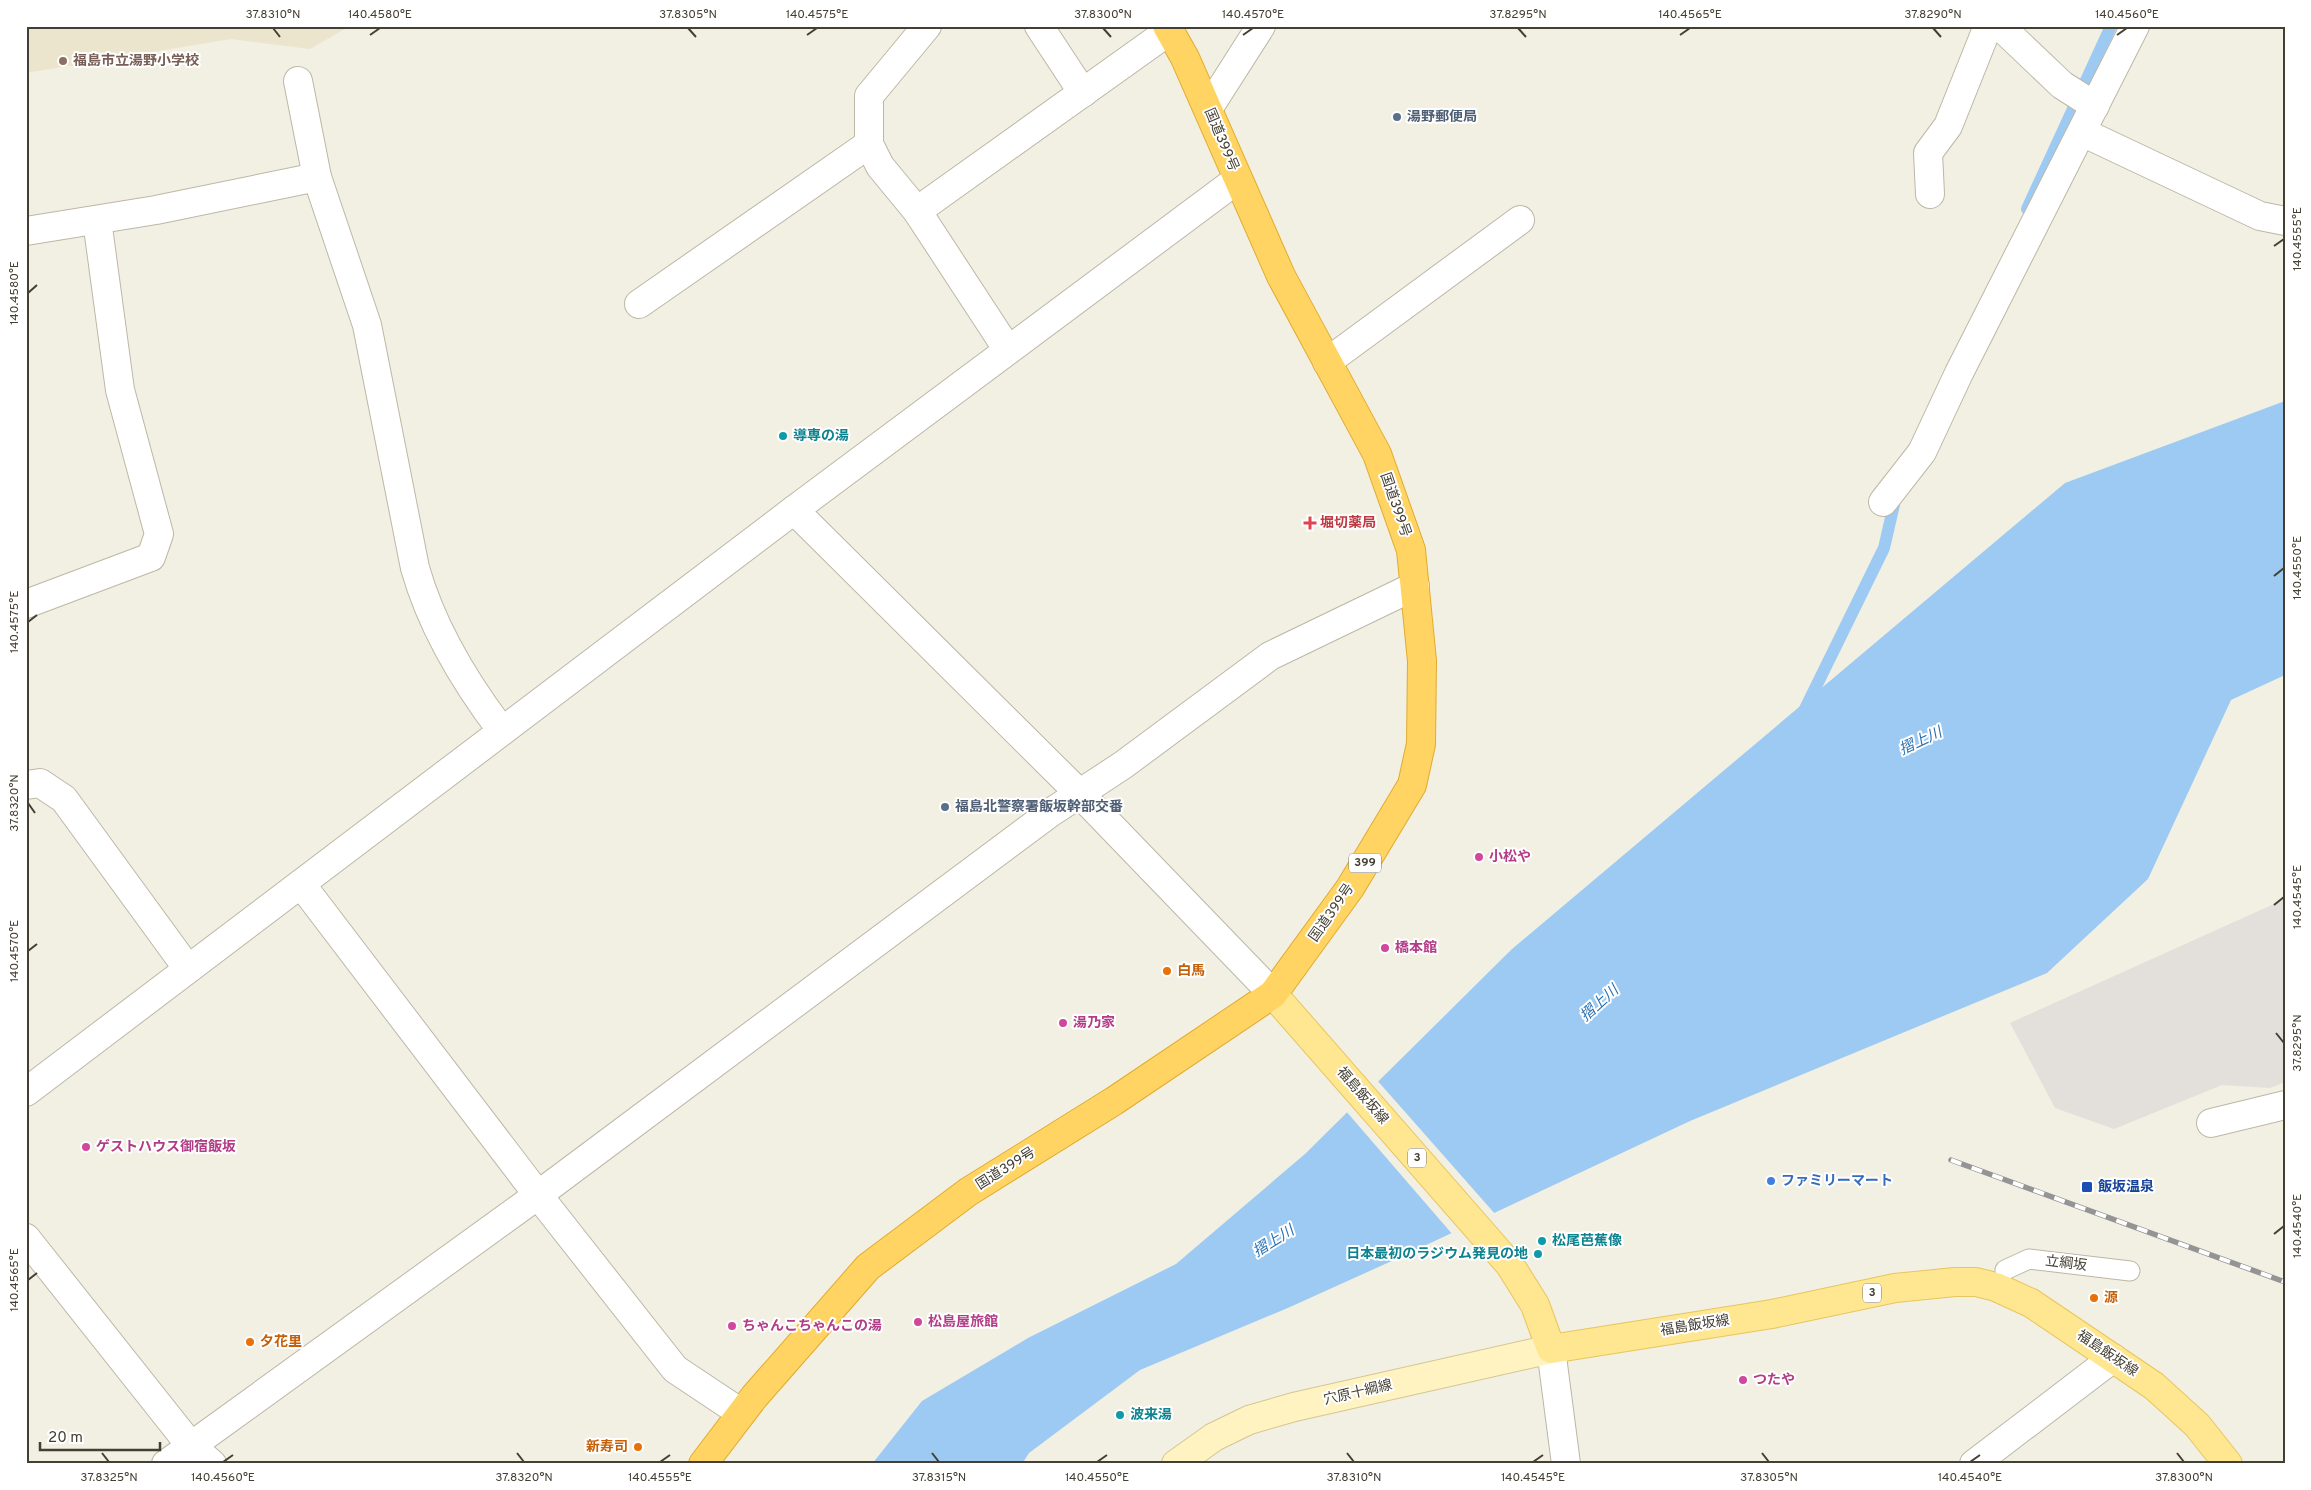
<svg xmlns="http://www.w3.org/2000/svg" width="2311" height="1490" viewBox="0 0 2311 1490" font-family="Overpass,'Noto Sans JP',sans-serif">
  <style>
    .education { fill: #ece5cd }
    .parking { fill: #e3e0dc }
    .water { fill: #9dcaf2 }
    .pier { fill: #f2efe3 }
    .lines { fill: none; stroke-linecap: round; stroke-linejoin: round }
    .stream { stroke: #9dcaf2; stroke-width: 12 }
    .lane-casing { stroke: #beb7a6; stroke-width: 21 }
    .street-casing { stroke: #beb7a6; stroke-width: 30 }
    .secondary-casing { stroke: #d4c692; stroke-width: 30 }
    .primary-casing { stroke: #e7c65d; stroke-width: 30 }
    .highway-casing { stroke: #e1ab2e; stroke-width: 30 }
    .lane { stroke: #fff; stroke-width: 19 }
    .street { stroke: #fff; stroke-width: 28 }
    .secondary { stroke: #fff4c1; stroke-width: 28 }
    .primary { stroke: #ffe690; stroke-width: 28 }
    .highway { stroke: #ffd462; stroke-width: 28 }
    .rail-casing { stroke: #949494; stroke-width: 5.5 }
    .rail { stroke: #fff; stroke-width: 4; stroke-dasharray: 11; stroke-linecap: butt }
    .ticks { fill: none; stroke: #443f33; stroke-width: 2 }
    .education-dot { fill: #8d6e63; stroke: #fff; stroke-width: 2 }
    .service-dot { fill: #5c6f8a; stroke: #fff; stroke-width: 2 }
    .culture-dot { fill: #0f9aa8; stroke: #fff; stroke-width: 2 }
    .health-dot { fill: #e0444e; stroke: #fff; stroke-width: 2 }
    .hotel-dot { fill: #d1479c; stroke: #fff; stroke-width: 2 }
    .food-dot { fill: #e8710a; stroke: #fff; stroke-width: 2 }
    .shop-dot { fill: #3f7fe0; stroke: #fff; stroke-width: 2 }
    .transit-dot { fill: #1a4fb4; stroke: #fff; stroke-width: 2 }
    .labels { text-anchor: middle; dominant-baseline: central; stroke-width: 4; stroke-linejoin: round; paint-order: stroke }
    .shield { fill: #fff; stroke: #7c7970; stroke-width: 1 }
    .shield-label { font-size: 12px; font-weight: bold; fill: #443f33 }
    .education-label { font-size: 14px; font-weight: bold; fill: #785e54; stroke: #fff; text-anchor: start }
    .service-label { font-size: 14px; font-weight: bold; fill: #4e5e75; stroke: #fff; text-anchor: start }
    .street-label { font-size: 14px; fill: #443f33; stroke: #fff }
    .culture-label { font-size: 14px; font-weight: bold; fill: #0d838f; stroke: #fff; text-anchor: start }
    .health-label { font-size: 14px; font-weight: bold; fill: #be3a42; stroke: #fff; text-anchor: start }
    .hotel-label { font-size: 14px; font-weight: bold; fill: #b23c85; stroke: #fff; text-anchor: start }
    .food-label { font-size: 14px; font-weight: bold; fill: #c56008; stroke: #fff; text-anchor: start }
    .shop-label { font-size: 14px; font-weight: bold; fill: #366cbe; stroke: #fff; text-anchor: start }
    .transit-label { font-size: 14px; font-weight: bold; fill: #164399; stroke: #fff; text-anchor: start }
    .water-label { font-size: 15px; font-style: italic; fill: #2a71b3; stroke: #fff }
    .neatline { fill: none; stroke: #443f33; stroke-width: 2 }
    .ticks-label { font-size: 12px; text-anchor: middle; fill: #443f33 }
  </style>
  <rect width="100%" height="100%" fill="#f2efe3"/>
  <path class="education" d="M26,26H350L310,49L231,39L26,73Z"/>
  <path class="parking" d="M2285,899V1082L2270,1088L2222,1085L2114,1129L2055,1108L2010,1023Z"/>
  <path class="water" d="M2285,401V675L2231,700L2148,879L2047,973L1690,1121L1405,1255L1290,1307L1140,1370L1029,1453L1022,1464H872L922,1401L1028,1338L1176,1264L1305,1154L1512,949L2065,483Z"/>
  <path class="pier" d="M1376,1079L1496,1215L1453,1235L1345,1110Z"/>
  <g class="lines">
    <g class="stream">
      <path d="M2027,209L2111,26"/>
      <path d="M1803,713L1884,548L1896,496"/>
    </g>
    <defs>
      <path id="lane" d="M2005,1270L2029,1259L2130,1271"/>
      <g id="street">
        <path d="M1039,26L1083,93"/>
        <path d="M2000,26L2062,85L2095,106"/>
        <path d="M298,81L317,177L367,325L415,568C432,628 464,681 502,731"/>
        <path d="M1208,109L1261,26"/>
        <path d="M2082,132L2260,216L2285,221"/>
        <path d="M869,144L880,166L917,211"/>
        <path d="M1930,194L1928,153L1948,126L1988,26"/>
        <path d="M26,231L156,210L317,177"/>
        <path d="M639,304L869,144V96L927,26"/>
        <path d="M1008,350L917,211L1169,31"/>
        <path d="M1327,362L1520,220"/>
        <path d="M1883,502L1922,452L1959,373L2135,26"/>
        <path d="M794,510L1080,794L1273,994"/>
        <path d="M26,604L151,557L159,534L120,390L97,220"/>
        <path d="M26,785L40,783L64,799L188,969"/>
        <path d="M301,884L538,1195L675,1369L741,1413"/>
        <path d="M26,1092L794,510L1238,179"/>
        <path d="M2211,1123L2285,1105"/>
        <path d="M26,1238L191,1446L212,1464"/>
        <path d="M1551,1349L1566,1464"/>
        <path d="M166,1464L538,1195L1050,813L1123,765L1270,656L1415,586"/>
        <path d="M1974,1464L2113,1358"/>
      </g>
      <path id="secondary" d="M1176,1464L1214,1437L1249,1420L1294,1407L1551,1349"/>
      <path id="primary" d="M1273,994L1510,1265L1535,1305L1551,1349L1772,1314L1895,1288L1955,1282H1976L1996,1287L2031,1303L2154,1386L2197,1425L2228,1464"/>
      <path id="highway" d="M703,1464L754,1397L868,1267L968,1192L1114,1101L1273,994L1350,888L1412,785L1421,744L1422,661L1411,550L1377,454L1281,276L1185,58L1167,26"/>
    </defs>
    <use href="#lane" class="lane-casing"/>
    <use href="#street" class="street-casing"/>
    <use href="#secondary" class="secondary-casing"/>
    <use href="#primary" class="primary-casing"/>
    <use href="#highway" class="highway-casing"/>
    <use href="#lane" class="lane"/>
    <use href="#street" class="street"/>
    <use href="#secondary" class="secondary"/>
    <use href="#primary" class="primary"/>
    <use href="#highway" class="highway"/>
    <defs>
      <path id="rail" d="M1951,1160L2285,1282"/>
    </defs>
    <use href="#rail" class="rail-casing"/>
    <use href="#rail" class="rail"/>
  </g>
  <path class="ticks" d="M273,28L280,37M688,28L696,37M1103,28L1111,37M1518,28L1526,37M1933,28L1941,37M370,35L380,28M807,35L817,28M1243,35L1253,28M1680,35L1690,28M2117,35L2127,28M2274,246L2284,239M28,293L37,285M2274,576L2284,568M28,622L37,615M28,803L35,813M2274,905L2284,897M28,951L37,944M2276,1033L2284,1043M2274,1234L2284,1226M28,1280L37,1273M102,1453L109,1462M517,1453L524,1462M932,1453L939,1462M1347,1453L1354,1462M1762,1453L1769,1462M2177,1453L2184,1462M223,1462L233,1455M660,1462L670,1455M1097,1462L1107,1455M1533,1462L1543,1455M1970,1462L1980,1455"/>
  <circle class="education-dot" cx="63" cy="61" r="5"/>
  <g class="service-dot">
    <circle cx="1397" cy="117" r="5"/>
    <circle cx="945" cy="807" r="5"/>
  </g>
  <g class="culture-dot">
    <circle cx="783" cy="436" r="5"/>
    <circle cx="1542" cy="1241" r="5"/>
    <circle cx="1538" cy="1254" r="5"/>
    <circle cx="1120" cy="1415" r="5"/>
  </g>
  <path class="health-dot" d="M1307.5 515.5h5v5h5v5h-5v5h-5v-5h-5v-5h5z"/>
  <g class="hotel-dot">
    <circle cx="1479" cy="857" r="5"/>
    <circle cx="1385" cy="948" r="5"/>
    <circle cx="1063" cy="1023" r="5"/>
    <circle cx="86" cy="1147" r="5"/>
    <circle cx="918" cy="1322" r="5"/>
    <circle cx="732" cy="1326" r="5"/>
    <circle cx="1743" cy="1380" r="5"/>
  </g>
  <g class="food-dot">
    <circle cx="1167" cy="971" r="5"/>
    <circle cx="2094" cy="1298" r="5"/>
    <circle cx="250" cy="1342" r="5"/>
    <circle cx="638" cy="1447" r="5"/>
  </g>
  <circle class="shop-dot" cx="1771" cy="1181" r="5"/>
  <rect class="transit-dot" x="2081" y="1181" width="12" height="12" rx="2.5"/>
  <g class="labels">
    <g class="shield">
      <rect x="1349" y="853.5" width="32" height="19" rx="4"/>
      <rect x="1408" y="1148.5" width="18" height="19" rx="4"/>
      <rect x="1863" y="1283.5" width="18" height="19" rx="4"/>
    </g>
    <g class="shield-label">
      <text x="1365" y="863">399</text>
      <text x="1417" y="1158">3</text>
      <text x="1872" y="1293">3</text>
    </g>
    <g class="education-label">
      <text x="73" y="61">福島市立湯野小学校</text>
    </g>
    <g class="service-label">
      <text x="1407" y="117">湯野郵便局</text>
      <text x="955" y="807">福島北警察署飯坂幹部交番</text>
    </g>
    <g class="street-label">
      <text transform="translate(1221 140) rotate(67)">国道399号</text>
      <text transform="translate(1395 505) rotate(71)">国道399号</text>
      <text transform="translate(1332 913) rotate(-55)">国道399号</text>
      <text transform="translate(1362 1096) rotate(49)">福島飯坂線</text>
      <text transform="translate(1006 1169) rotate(-32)">国道399号</text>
      <text transform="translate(2066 1264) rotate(7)">立綱坂</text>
      <text transform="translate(1695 1326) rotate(-9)">福島飯坂線</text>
      <text transform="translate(2107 1354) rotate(34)">福島飯坂線</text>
      <text transform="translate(1358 1393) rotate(-13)">穴原十綱線</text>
    </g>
    <g class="culture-label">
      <text x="793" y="436">導専の湯</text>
      <text x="1552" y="1241">松尾芭蕉像</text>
      <text x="1528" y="1254" text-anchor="end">日本最初のラジウム発見の地</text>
      <text x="1130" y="1415">波来湯</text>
    </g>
    <g class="health-label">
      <text x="1320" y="523">堀切薬局</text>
    </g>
    <g class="hotel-label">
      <text x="1489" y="857">小松や</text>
      <text x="1395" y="948">橋本館</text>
      <text x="1073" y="1023">湯乃家</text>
      <text x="96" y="1147">ゲストハウス御宿飯坂</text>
      <text x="928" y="1322">松島屋旅館</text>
      <text x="742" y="1326">ちゃんこちゃんこの湯</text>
      <text x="1753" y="1380">つたや</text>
    </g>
    <g class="food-label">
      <text x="1177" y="971">白馬</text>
      <text x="2104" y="1298">源</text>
      <text x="260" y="1342">夕花里</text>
      <text x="628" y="1447" text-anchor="end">新寿司</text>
    </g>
    <g class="shop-label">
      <text x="1781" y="1181">ファミリーマート</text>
    </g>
    <g class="transit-label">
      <text x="2098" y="1187">飯坂温泉</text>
    </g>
    <g class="water-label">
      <text transform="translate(1921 742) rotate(-25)">摺上川</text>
      <text transform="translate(1600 1004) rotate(-42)">摺上川</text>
      <text transform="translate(1274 1242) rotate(-32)">摺上川</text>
    </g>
  </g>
  <rect width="2311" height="1490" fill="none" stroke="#ffffff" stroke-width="55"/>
  <path d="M40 1442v8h120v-8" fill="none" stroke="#443f33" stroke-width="2.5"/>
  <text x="48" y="1442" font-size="15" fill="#443f33" stroke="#ffffff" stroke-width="4" paint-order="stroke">20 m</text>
  <rect x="28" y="28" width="2256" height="1434" class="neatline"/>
  <g class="ticks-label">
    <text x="273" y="18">37.8310°N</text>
    <text x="380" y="18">140.4580°E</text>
    <text x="688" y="18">37.8305°N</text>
    <text x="817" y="18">140.4575°E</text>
    <text x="1103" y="18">37.8300°N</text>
    <text x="1253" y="18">140.4570°E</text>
    <text x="1518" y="18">37.8295°N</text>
    <text x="1690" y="18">140.4565°E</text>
    <text x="1933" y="18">37.8290°N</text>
    <text x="2127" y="18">140.4560°E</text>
    <text transform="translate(2297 239) rotate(-90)" y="4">140.4555°E</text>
    <text transform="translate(14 293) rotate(-90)" y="4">140.4580°E</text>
    <text transform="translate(2297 568) rotate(-90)" y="4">140.4550°E</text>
    <text transform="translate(14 622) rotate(-90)" y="4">140.4575°E</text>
    <text transform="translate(14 803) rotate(-90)" y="4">37.8320°N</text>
    <text transform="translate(2297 897) rotate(-90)" y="4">140.4545°E</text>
    <text transform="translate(14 951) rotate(-90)" y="4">140.4570°E</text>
    <text transform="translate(2297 1043) rotate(-90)" y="4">37.8295°N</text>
    <text transform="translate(2297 1226) rotate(-90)" y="4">140.4540°E</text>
    <text transform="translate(14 1280) rotate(-90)" y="4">140.4565°E</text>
    <text x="109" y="1481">37.8325°N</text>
    <text x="223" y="1481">140.4560°E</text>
    <text x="524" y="1481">37.8320°N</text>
    <text x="660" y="1481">140.4555°E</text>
    <text x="939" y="1481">37.8315°N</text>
    <text x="1097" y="1481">140.4550°E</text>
    <text x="1354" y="1481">37.8310°N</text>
    <text x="1533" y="1481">140.4545°E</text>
    <text x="1769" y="1481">37.8305°N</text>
    <text x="1970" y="1481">140.4540°E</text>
    <text x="2184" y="1481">37.8300°N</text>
  </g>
</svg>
